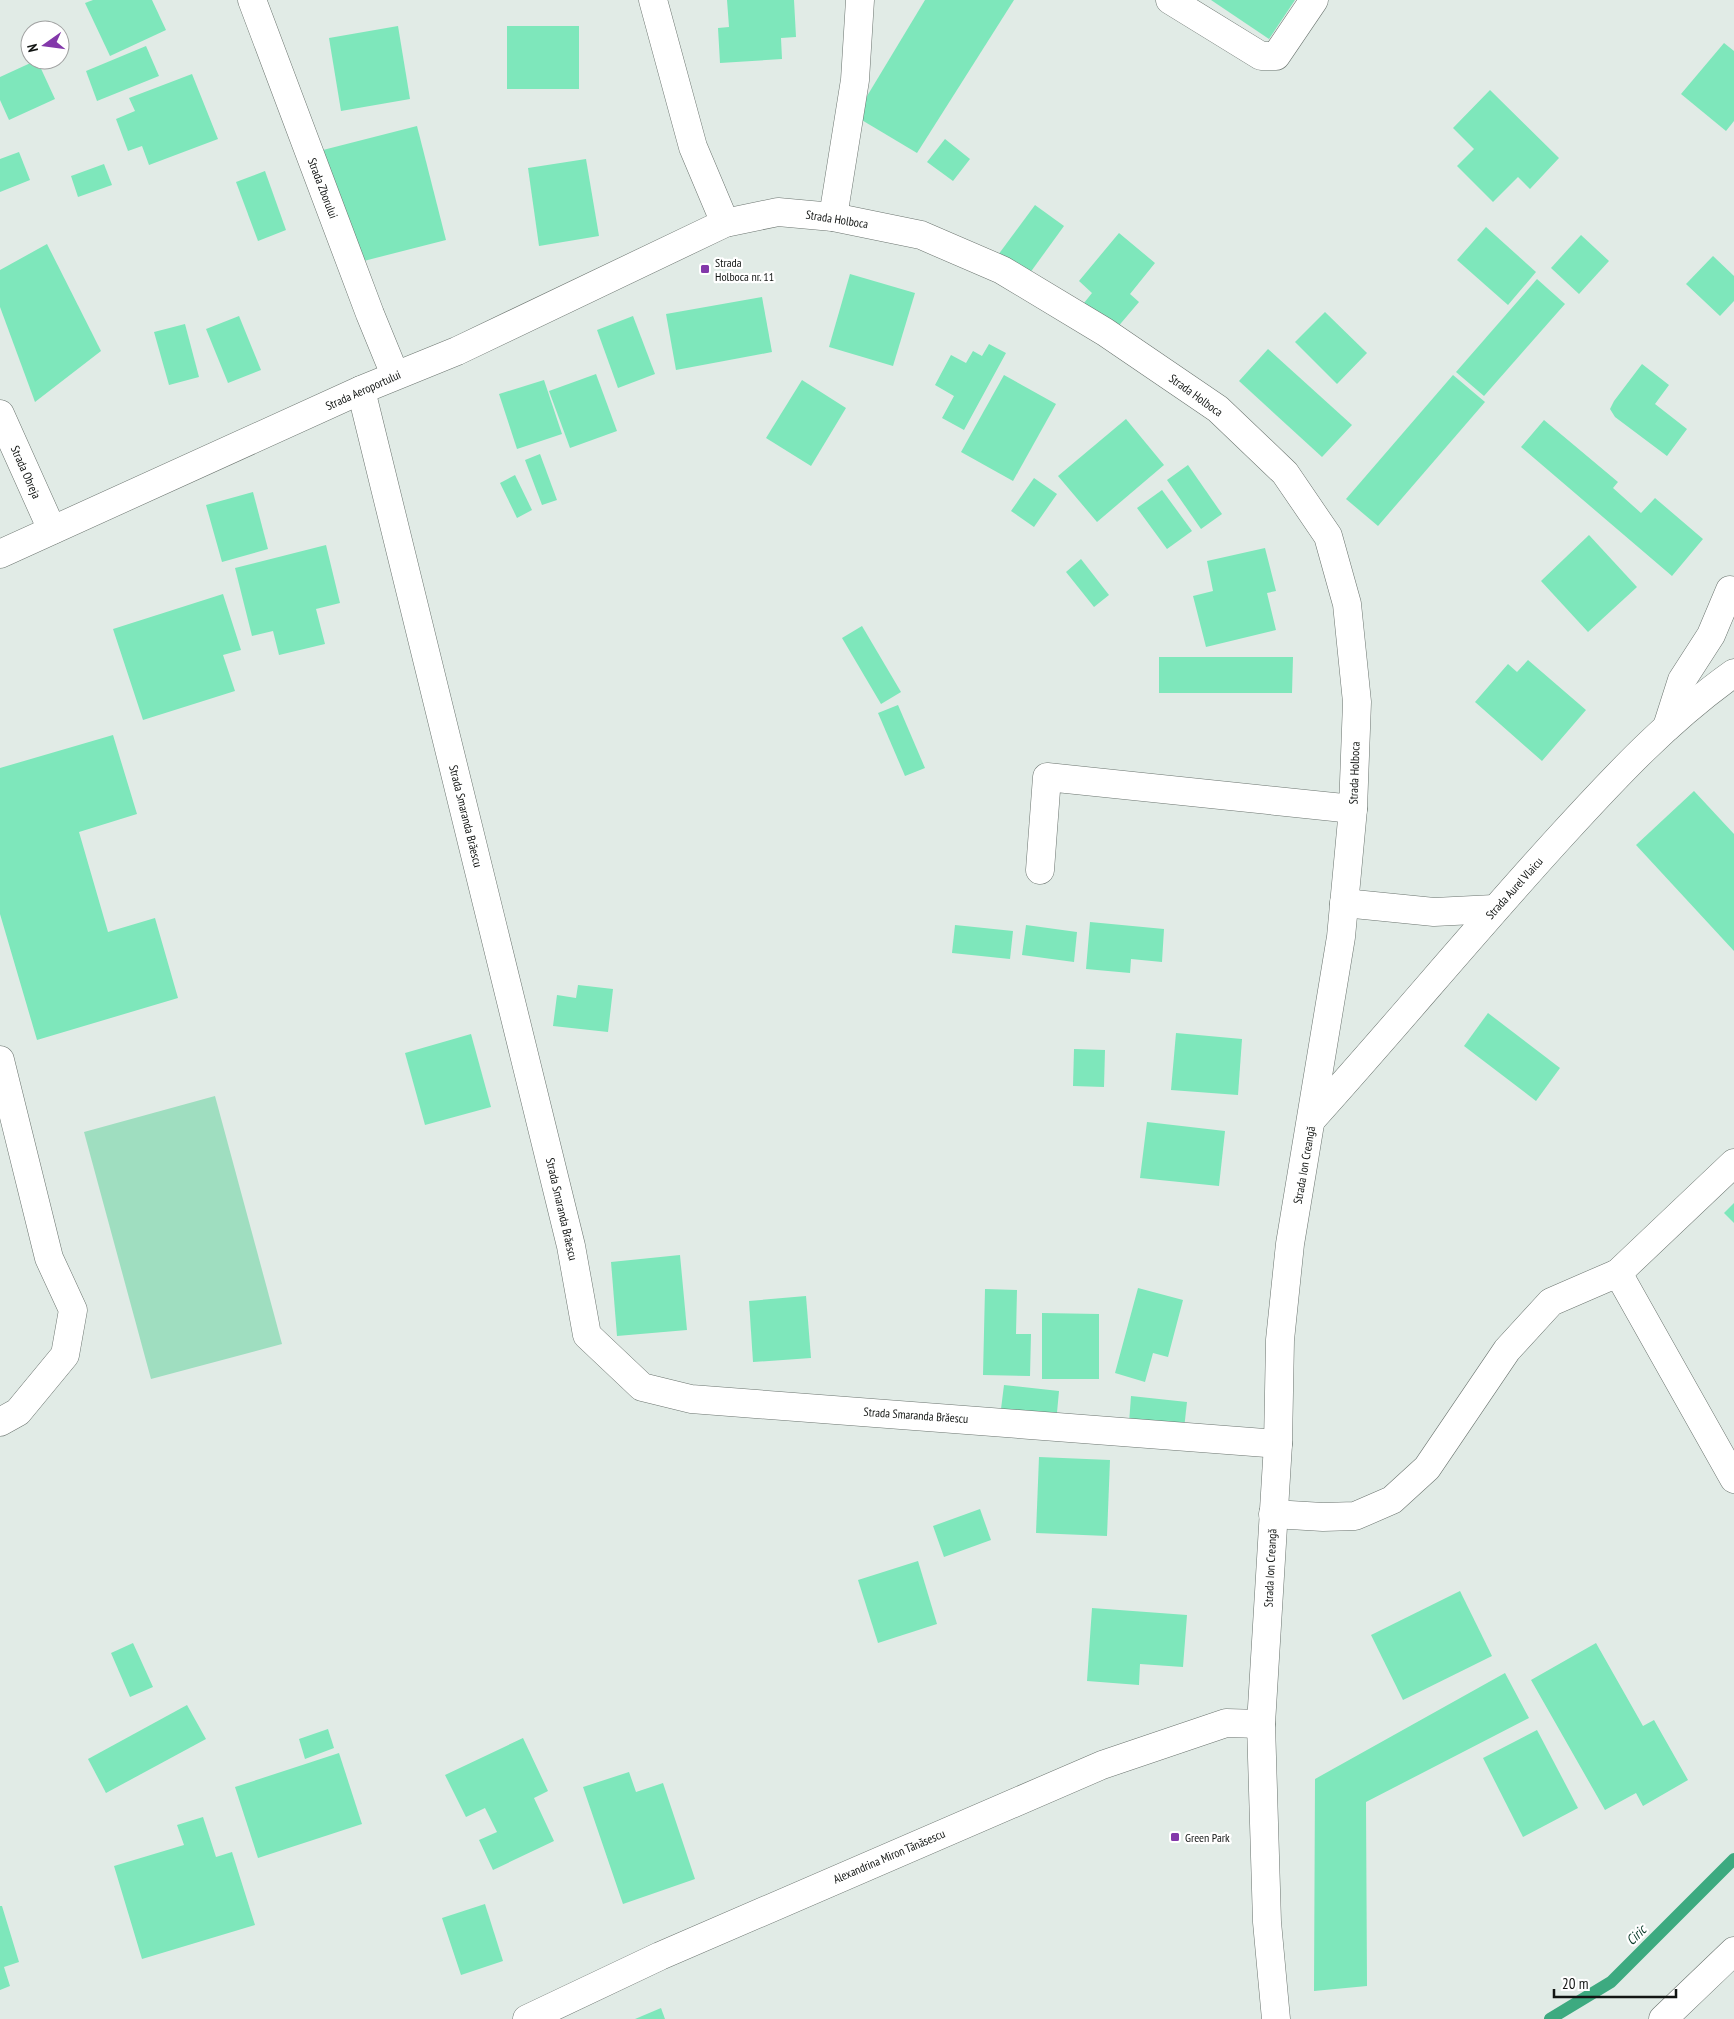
<svg xmlns="http://www.w3.org/2000/svg" width="1734" height="2019" viewBox="0 0 1734 2019" font-family="'PT Sans Narrow',sans-serif">
  <style>
    .green { fill: #9fdec0 }
    .lines { fill: none; stroke-linecap: round; stroke-linejoin: round }
    .stream { stroke: #3daa80; stroke-width: 12 }
    .building { fill: #7ee7bb }
    .minor-casing { stroke: #6b746f; stroke-width: 29 }
    .minor { stroke: #fff; stroke-width: 28 }
    .poi-dot { fill: #8338aa; stroke: #fff; stroke-width: 2 }
    .labels { text-anchor: middle; dominant-baseline: central; stroke-width: 4.5; stroke-linejoin: round; paint-order: stroke }
    .street-label { font-size: 12px; fill: #121513; stroke: #fff }
    .poi-label { font-size: 12px; fill: #121513; stroke: #fff; text-anchor: start }
    .water-label { font-size: 14px; font-style: italic; fill: #083827; stroke: #fff }
  </style>
  <rect width="100%" height="100%" fill="#e1ebe6"/>
  <path class="green" d="M215,1096L282,1344L151,1379L84,1132Z"/>
  <g class="lines">
    <path class="stream" d="M1550,2019L1611,1982L1734,1859"/>
  </g>
  <g class="building">
    <path d="M93,0H152L166,30L110,56L85,3Z"/>
    <path d="M727,0H794L796,37L781,38L782,59L720,63L718,28L729,27Z"/>
    <path d="M925,0H1014L917,153L855,116Z"/>
    <path d="M1211,0H1295L1269,39Z"/>
    <path d="M398,26L410,99L341,111L329,38Z"/>
    <rect x="507" y="26" width="72" height="63"/>
    <path d="M1724,43L1734,51V121L1726,131L1681,94Z"/>
    <path d="M146,46L159,76L97,101L86,71Z"/>
    <path d="M37,60L55,99L9,120L0,100V77Z"/>
    <path d="M192,74L218,139L149,165L142,146L128,151L116,119L135,111L129,98Z"/>
    <path d="M1490,90L1559,158L1530,189L1518,177L1493,202L1457,166L1474,149L1453,128Z"/>
    <path d="M417,126L446,240L352,264L323,150Z"/>
    <path d="M945,139L970,159L953,181L927,162Z"/>
    <path d="M19,152L30,180L0,192V159Z"/>
    <path d="M586,159L599,236L539,246L528,168Z"/>
    <path d="M104,164L112,185L78,197L71,176Z"/>
    <path d="M265,171L286,230L258,241L236,182Z"/>
    <path d="M1035,205L1064,226L1027,277L998,255Z"/>
    <path d="M1486,227L1536,272L1508,305L1457,260Z"/>
    <path d="M1119,233L1155,263L1130,294L1139,302L1116,329L1084,303L1092,293L1079,281Z"/>
    <path d="M1581,235L1609,261L1579,294L1551,268Z"/>
    <path d="M47,244L101,351L35,402L0,307V270Z"/>
    <path d="M1713,256L1734,276V301L1720,316L1686,284Z"/>
    <path d="M850,274L915,293L893,366L829,347Z"/>
    <path d="M1537,279L1565,304L1484,396L1456,372Z"/>
    <path d="M762,297L772,352L676,370L666,314Z"/>
    <path d="M1325,312L1367,353L1337,384L1295,342Z"/>
    <path d="M239,316L261,370L228,383L206,329Z"/>
    <path d="M633,316L655,374L618,388L597,330Z"/>
    <path d="M185,324L199,377L169,385L154,332Z"/>
    <path d="M989,344L1006,353L964,430L942,418L954,396L935,385L951,355L966,363L973,351L982,356Z"/>
    <path d="M1268,349L1352,425L1322,457L1239,381Z"/>
    <path d="M1642,364L1669,385L1655,404L1687,429L1667,456L1615,417L1610,409L1614,401Z"/>
    <path d="M596,374L617,431L570,448L549,391Z"/>
    <path d="M1004,375L1056,404L1013,481L961,452Z"/>
    <path d="M1453,375L1485,402L1378,526L1346,499Z"/>
    <path d="M544,380L562,434L517,449L499,394Z"/>
    <path d="M802,380L846,408L811,466L766,438Z"/>
    <path d="M1126,419L1164,465L1097,522L1058,476Z"/>
    <path d="M1544,420L1618,482L1613,488L1641,513L1655,498L1703,539L1672,576L1521,447Z"/>
    <path d="M540,454L557,500L542,505L525,460Z"/>
    <path d="M1188,465L1222,514L1201,529L1167,480Z"/>
    <path d="M515,475L532,510L517,518L500,483Z"/>
    <path d="M1034,478L1057,494L1034,527L1011,511Z"/>
    <path d="M1162,490L1192,531L1167,549L1137,508Z"/>
    <path d="M253,492L268,549L222,562L206,505Z"/>
    <path d="M1589,535L1637,587L1588,632L1541,581Z"/>
    <path d="M326,545L340,603L316,609L325,644L279,655L273,631L252,636L235,568Z"/>
    <path d="M1265,548L1276,591L1267,593L1276,630L1206,647L1193,596L1213,591L1207,561Z"/>
    <path d="M1081,559L1109,595L1094,607L1066,572Z"/>
    <path d="M223,594L241,650L223,655L235,691L143,720L113,629Z"/>
    <path d="M862,626L901,692L881,704L842,638Z"/>
    <path d="M1159,657H1293L1292,693H1159Z"/>
    <path d="M1528,660L1586,710L1542,761L1475,702L1508,664L1517,672Z"/>
    <path d="M898,705L925,768L905,776L878,713Z"/>
    <path d="M113,735L137,814L79,832L108,932L155,918L178,998L37,1040L0,914V768Z"/>
    <path d="M1694,791L1734,834V951L1636,845Z"/>
    <path d="M1090,922L1164,929L1162,962L1131,959L1130,973L1086,969Z"/>
    <path d="M955,925L1013,931L1010,959L952,953Z"/>
    <path d="M1026,925L1077,932L1074,962L1022,955Z"/>
    <path d="M578,985L613,989L608,1032L553,1026L557,995L576,998Z"/>
    <path d="M1488,1013L1560,1068L1536,1101L1464,1046Z"/>
    <path d="M1176,1033L1242,1039L1238,1095L1171,1090Z"/>
    <path d="M471,1034L491,1107L425,1125L405,1053Z"/>
    <path d="M1074,1049L1105,1050L1104,1087L1073,1086Z"/>
    <path d="M1147,1122L1225,1131L1219,1186L1140,1178Z"/>
    <path d="M1734,1203V1223L1724,1213Z"/>
    <path d="M680,1255L687,1330L617,1336L611,1262Z"/>
    <path d="M1138,1288L1183,1300L1168,1357L1153,1353L1145,1382L1115,1373Z"/>
    <path d="M985,1289L1017,1290L1016,1334H1031L1030,1376L983,1375Z"/>
    <path d="M806,1296L811,1358L753,1362L749,1301Z"/>
    <path d="M1042,1313L1099,1314V1379H1042Z"/>
    <path d="M1004,1385L1059,1391L1056,1423L1000,1417Z"/>
    <path d="M1131,1396L1187,1402L1184,1429L1129,1423Z"/>
    <path d="M1039,1457L1110,1460L1107,1536L1036,1533Z"/>
    <path d="M980,1509L991,1540L944,1557L933,1526Z"/>
    <path d="M918,1561L937,1624L878,1643L858,1580Z"/>
    <path d="M1460,1591L1492,1656L1403,1700L1371,1635Z"/>
    <path d="M1092,1608L1187,1615L1183,1667L1140,1664L1139,1685L1087,1681Z"/>
    <path d="M133,1643L153,1687L130,1697L111,1653Z"/>
    <path d="M1596,1643L1643,1726L1654,1720L1688,1780L1643,1806L1636,1793L1605,1810L1531,1680Z"/>
    <path d="M1505,1673L1529,1718L1366,1802L1367,1986L1314,1991L1315,1779Z"/>
    <path d="M187,1705L206,1739L106,1793L88,1759Z"/>
    <path d="M328,1729L334,1748L305,1759L299,1739Z"/>
    <path d="M1537,1730L1578,1808L1523,1837L1483,1758Z"/>
    <path d="M523,1738L548,1791L534,1798L554,1841L493,1870L479,1840L497,1832L485,1808L466,1817L445,1775Z"/>
    <path d="M339,1753L362,1824L258,1858L235,1787Z"/>
    <path d="M629,1772L636,1792L663,1783L695,1879L623,1904L583,1787Z"/>
    <path d="M203,1817L216,1857L232,1852L255,1925L142,1959L114,1866L184,1845L177,1825Z"/>
    <path d="M485,1904L503,1961L461,1975L442,1918Z"/>
    <path d="M0,1906H2L19,1962L4,1967L10,1986L0,1990Z"/>
    <path d="M661,2008L665,2019H635Z"/>
  </g>
  <g class="lines">
    <defs>
      <g id="minor">
        <path d="M252,0L370,314L395,375"/>
        <path d="M653,0L693,147L725,223"/>
        <path d="M1170,0L1261,56H1276L1314,0"/>
        <path d="M833,217L855,80L860,0"/>
        <path d="M361,390L571,1246L587,1335L642,1387L691,1399L1278,1444"/>
        <path d="M0,414L52,530"/>
        <path d="M0,554L361,390L457,351L725,223L778,212L833,217L921,235L1002,270L1105,332L1218,409L1285,473L1328,536L1347,604L1357,702L1353,809L1341,937L1290,1244L1280,1340L1278,1444L1261,1724L1267,1922L1276,2019"/>
        <path d="M1667,727L1682,680L1711,635L1730,590"/>
        <path d="M1040,870L1047,777L1353,809"/>
        <path d="M1344,903L1434,912L1494,909"/>
        <path d="M0,1060L49,1258L73,1310L65,1355L18,1412L0,1422"/>
        <path d="M1312,1119C1396,1026 1476,929 1561,836C1615,777 1669,719 1734,673"/>
        <path d="M1618,1273L1734,1163"/>
        <path d="M1273,1514L1323,1517L1355,1516L1392,1500L1427,1468L1507,1350L1551,1302L1618,1273L1734,1479"/>
        <path d="M527,2019L660,1956L1102,1765L1226,1723L1261,1724"/>
        <path d="M1663,2019L1734,1951"/>
      </g>
    </defs>
    <use href="#minor" class="minor-casing"/>
    <use href="#minor" class="minor"/>
  </g>
  <g class="poi-dot">
    <rect x="700" y="264" width="10" height="10" rx="2.5"/>
    <rect x="1170" y="1832" width="10" height="10" rx="2.5"/>
  </g>
  <g class="labels">
    <g class="street-label">
      <text transform="translate(323 188) rotate(69)">Strada Zborului</text>
      <text transform="translate(837 219) rotate(9)">Strada Holboca</text>
      <text transform="translate(363 390) rotate(-24)">Strada Aeroportului</text>
      <text transform="translate(1196 395) rotate(36)">Strada Holboca</text>
      <text transform="translate(26 472) rotate(66)">Strada Obreja</text>
      <text transform="translate(1354 773) rotate(-88)">Strada Holboca</text>
      <text transform="translate(466 816) rotate(76)">Strada Smaranda Brăescu</text>
      <text transform="translate(1514 888) rotate(-48)">Strada Aurel Vlaicu</text>
      <text transform="translate(1304 1165) rotate(-80)">Strada Ion Creangă</text>
      <text transform="translate(562 1209) rotate(77)">Strada Smaranda Brăescu</text>
      <text transform="translate(916 1415) rotate(4)">Strada Smaranda Brăescu</text>
      <text transform="translate(1270 1568) rotate(-87)">Strada Ion Creangă</text>
      <text transform="translate(889 1856) rotate(-23)">Alexandrina Miron Tănăsescu</text>
    </g>
    <g class="poi-label">
      <text x="715" y="262">Strada<tspan x="715" dy="14">Holboca nr. 11</tspan></text>
      <text x="1185" y="1837">Green Park</text>
    </g>
    <g class="water-label">
      <text transform="translate(1636 1935) rotate(-45)">Ciric</text>
    </g>
  </g>
  <g transform="translate(45 45) rotate(256)"><circle r="24" fill="#ffffff" stroke="#a0a1a1"/>
  <path d="M0-4L9 19L0 12L-9 19Z" fill="#8338aa"/>
  <text y="-8" font-size="14" font-weight="bold" text-anchor="middle" fill="#121513">N</text>
  </g>
  <path d="M1554 1989v8h122v-8" fill="none" stroke="#121513" stroke-width="2.5"/>
  <text x="1562" y="1989" font-size="15" fill="#121513" stroke="#ffffff" stroke-width="4" paint-order="stroke">20 m</text>
</svg>
